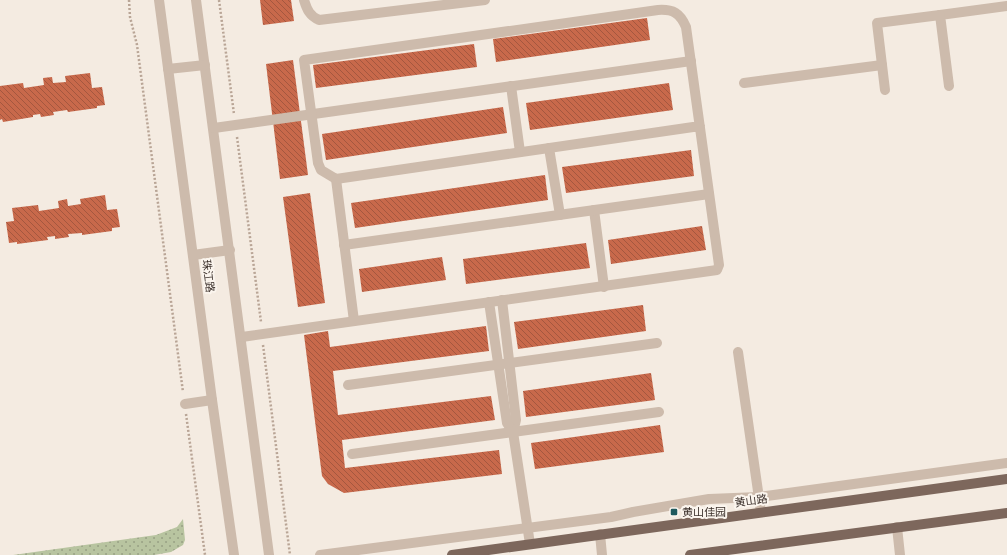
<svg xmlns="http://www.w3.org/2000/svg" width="1007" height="555" viewBox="0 0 1007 555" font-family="'Roboto Condensed','Noto Sans SC',sans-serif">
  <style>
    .green { fill: url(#green-dots) }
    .building { fill: url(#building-back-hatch) }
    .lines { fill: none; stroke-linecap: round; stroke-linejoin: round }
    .path { stroke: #b9a596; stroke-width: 2.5; stroke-dasharray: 2 2; stroke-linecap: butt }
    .minor { stroke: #cdbbac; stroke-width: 10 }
    .major { stroke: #7d675c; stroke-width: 10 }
    .poi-dot { fill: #1f5a5e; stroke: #fbf5ee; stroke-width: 1.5 }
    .labels { text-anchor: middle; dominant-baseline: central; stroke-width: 4; stroke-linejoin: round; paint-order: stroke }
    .street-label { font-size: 11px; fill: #3b302b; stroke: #fbf5ee }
    .poi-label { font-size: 11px; fill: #3b302b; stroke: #fbf5ee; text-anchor: start }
  </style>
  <defs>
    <pattern id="green-dots" width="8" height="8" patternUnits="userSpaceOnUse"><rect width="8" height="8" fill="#b8c4a0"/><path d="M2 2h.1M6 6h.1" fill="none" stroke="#97a083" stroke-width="1.8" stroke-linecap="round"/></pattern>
    <pattern id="building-back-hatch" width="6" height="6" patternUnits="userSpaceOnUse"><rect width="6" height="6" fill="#c8694b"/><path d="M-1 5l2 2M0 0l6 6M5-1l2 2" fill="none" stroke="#a4573f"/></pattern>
  </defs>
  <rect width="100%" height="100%" fill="#f4ebe1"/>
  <path class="green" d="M183,519L185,540L183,545L171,552L154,555H13L156,535L177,527Z"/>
  <g class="building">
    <path d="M260,0H291L294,21L263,25Z"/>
    <path d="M647,18L650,40L496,62L493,39Z"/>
    <path d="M474,44L477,67L316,88L313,65Z"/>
    <path d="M293,60L308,175L280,179L266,64Z"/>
    <path d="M90,73L92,88L102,87L105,105L97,106V108L68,112L67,110L53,112L54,115L41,117L40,114L33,115V117L3,122L2,119L0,120V86L23,83L24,88L44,85L43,78L52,77L53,83L66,82L65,76Z"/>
    <path d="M669,83L673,110L530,130L526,103Z"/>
    <path d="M503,107L507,133L326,160L322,134Z"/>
    <path d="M691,150L694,176L566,193L562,167Z"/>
    <path d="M545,175L548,200L355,228L351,203Z"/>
    <path d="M310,193L325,303L298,307L283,197Z"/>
    <path d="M105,195L107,210L117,209L120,227L112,228V231L82,235V233L68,234L69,237L55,239V236L47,237L48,240L17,244V242L9,243L6,222L14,221L12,208L38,205L39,211L59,208L58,201L67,199L68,206L81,204L80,199Z"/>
    <path d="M702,226L706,250L611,264L608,240Z"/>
    <path d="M586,243L590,268L466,284L463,259Z"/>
    <path d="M442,257L446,280L362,292L359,269Z"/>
    <path d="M643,305L646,331L518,349L514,322Z"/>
    <path d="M486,326L489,351L333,371L338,415L491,396L495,420L342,440L345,468L499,450L502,474L344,493L328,484L322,476L304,335L328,331L330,347Z"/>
    <path d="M651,373L655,400L526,417L523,391Z"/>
    <path d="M660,425L664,452L535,469L531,443Z"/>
  </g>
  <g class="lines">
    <g class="path">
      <path d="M129,0L130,17L137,45L183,392"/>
      <path d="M219,0L234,114"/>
      <path d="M237,137L261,322"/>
      <path d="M263,345L290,555"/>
      <path d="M186,414L205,555"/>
    </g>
    <g class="minor">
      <path d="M159,0L212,400L234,555"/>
      <path d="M196,0L269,555"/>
      <path d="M304,0C307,10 310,16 319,20L485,0"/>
      <path d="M168,69L205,65"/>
      <path d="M744,83L882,65"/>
      <path d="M511,86L520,152"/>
      <path d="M949,86L940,15L1007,6"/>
      <path d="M885,90L877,23L940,15"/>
      <path d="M214,128L691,61"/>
      <path d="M549,148L560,215"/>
      <path d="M336,179L354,321"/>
      <path d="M594,210L604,287"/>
      <path d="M344,245L709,194"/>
      <path d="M193,255L230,250"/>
      <path d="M502,300L516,420L513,432"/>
      <path d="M489,302L507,423L513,432L530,544"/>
      <path d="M242,337L717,270L719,265C708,185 697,106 686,27C680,13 673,9 658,10L304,60L318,163L321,170L336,179L700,126"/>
      <path d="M738,352L761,512"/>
      <path d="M348,385L657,343"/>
      <path d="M185,404L212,400"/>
      <path d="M352,454L659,412"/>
      <path d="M897,527L900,555"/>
      <path d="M600,534L602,555"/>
      <path d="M320,555L611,517L633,512L709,499L759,497L1007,463"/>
    </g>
    <g class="major">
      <path d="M452,555L1007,479"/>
      <path d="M690,555L1007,513"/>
    </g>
  </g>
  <rect class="poi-dot" x="670" y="508" width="8" height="8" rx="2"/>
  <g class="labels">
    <g class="street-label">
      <text transform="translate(208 276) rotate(83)">珠江路</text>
      <text transform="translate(751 501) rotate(-8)">黄山路</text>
    </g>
    <g class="poi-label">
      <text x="682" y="512">黄山佳园</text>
    </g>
  </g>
</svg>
